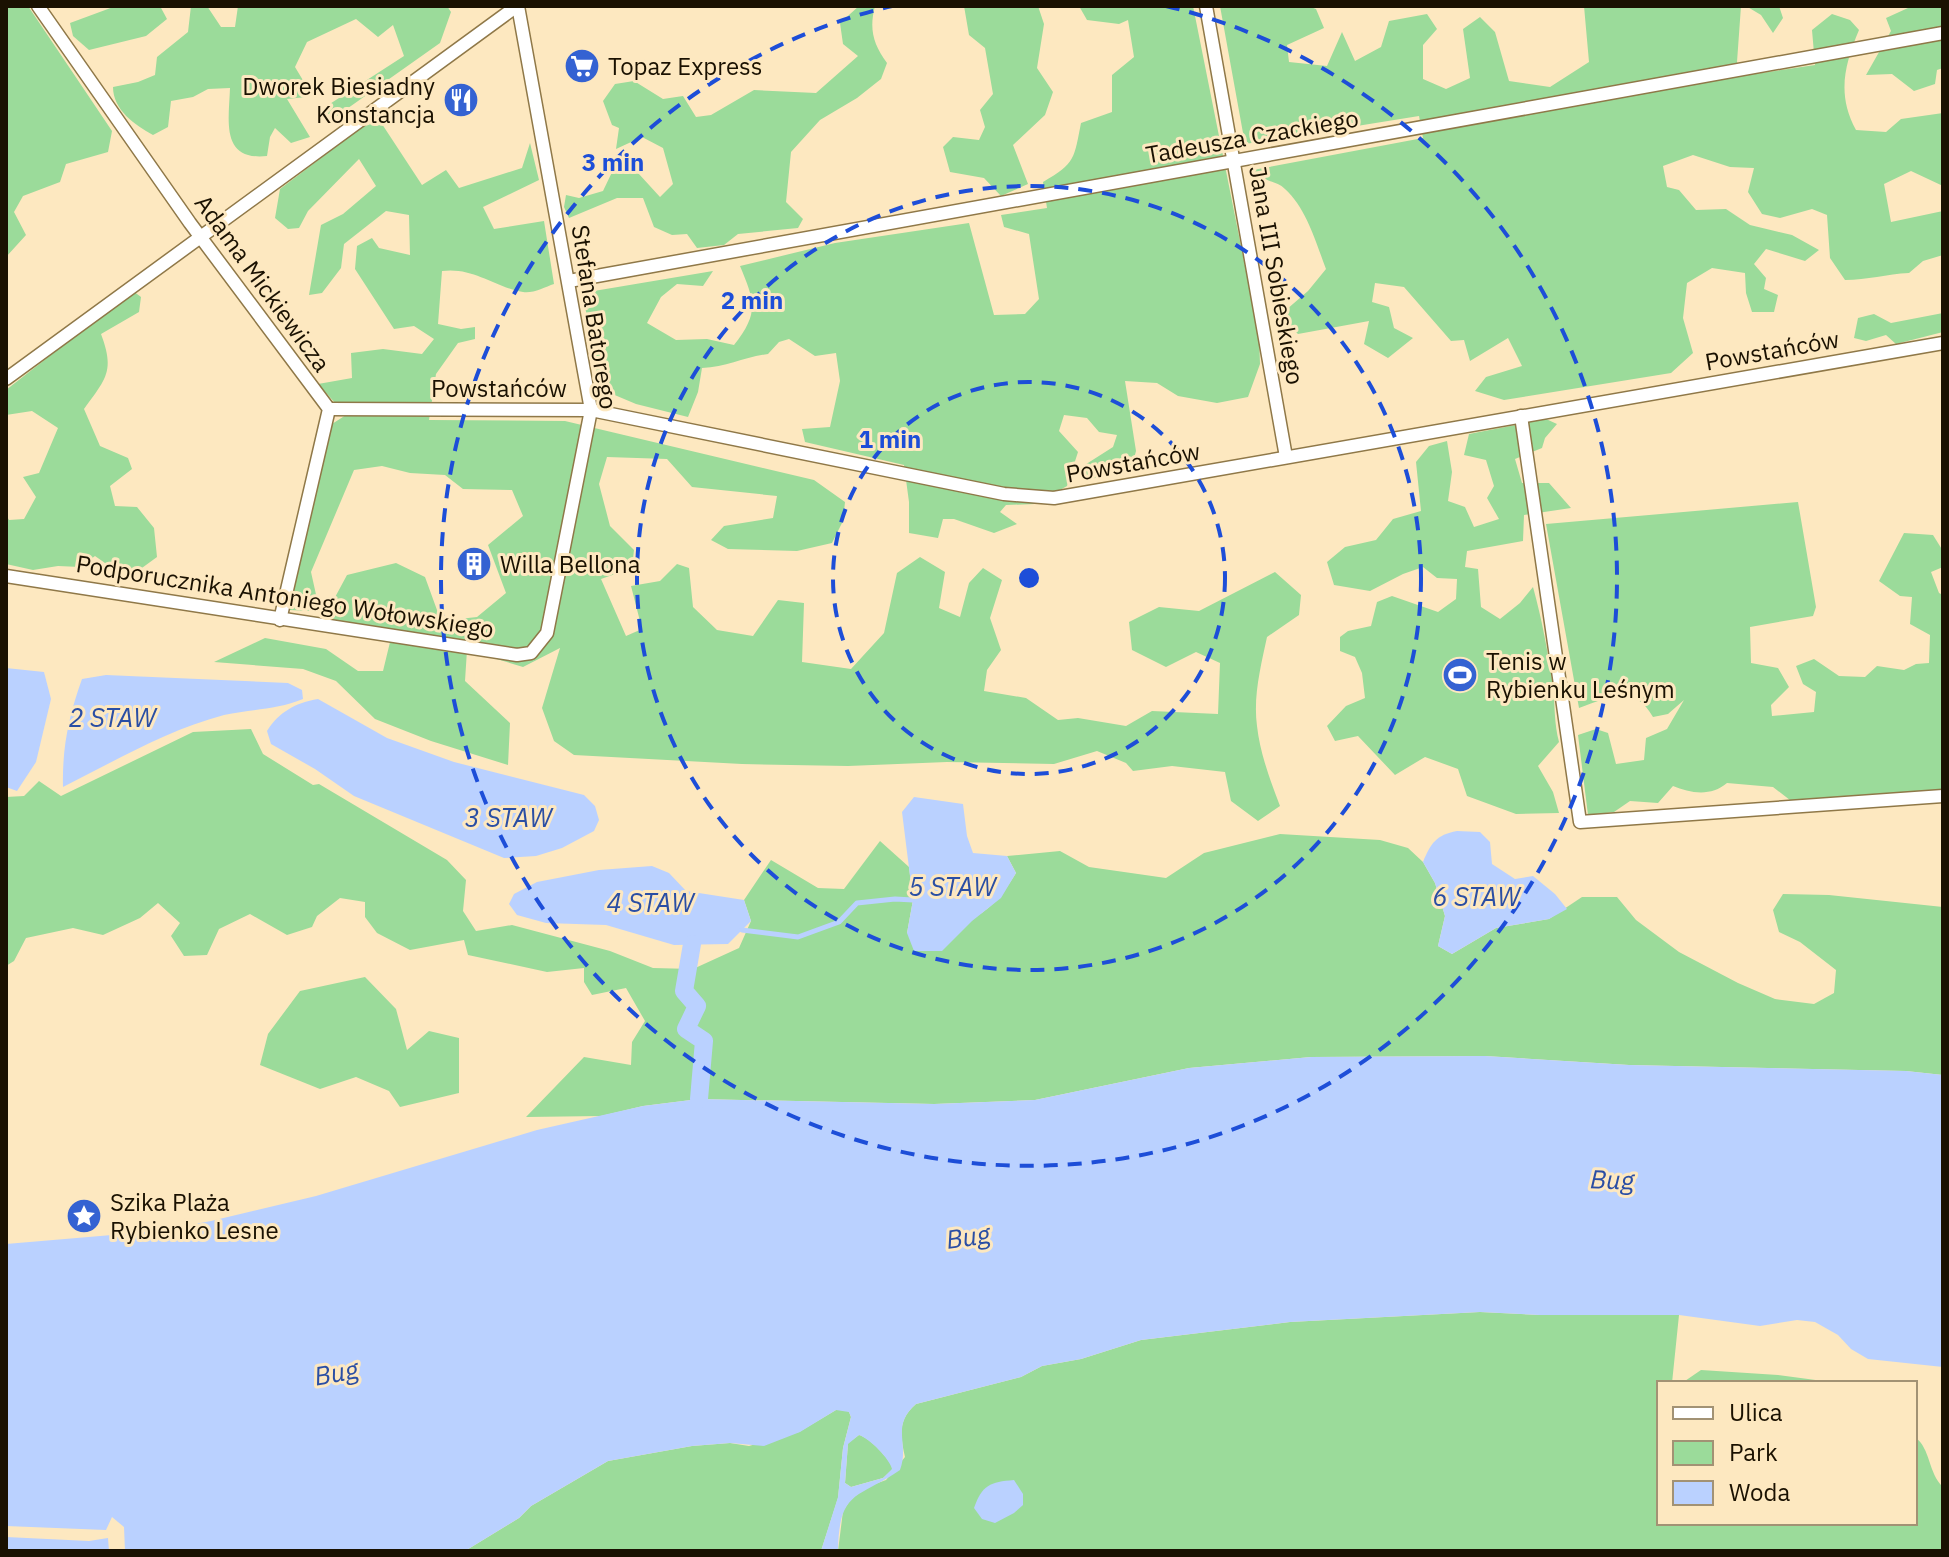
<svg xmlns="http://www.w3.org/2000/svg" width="1949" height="1557" viewBox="0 0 1949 1557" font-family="'IBM Plex Sans',sans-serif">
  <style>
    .green { fill: #9bdb9a }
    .water { fill: #bad1ff; fill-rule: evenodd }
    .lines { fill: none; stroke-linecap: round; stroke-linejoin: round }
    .stream { stroke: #bad1ff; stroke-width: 5 }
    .canal { stroke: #bad1ff; stroke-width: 18 }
    .street-casing { stroke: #8f7848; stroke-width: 15 }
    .street { stroke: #fff; stroke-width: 12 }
    .ring { fill: none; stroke: #1d4ed8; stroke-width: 4; stroke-dasharray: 14 10 }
    .labels { text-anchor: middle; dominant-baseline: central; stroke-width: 6; stroke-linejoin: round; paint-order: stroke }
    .poi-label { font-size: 24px; fill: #1a1101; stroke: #fde8c0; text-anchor: start }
    .street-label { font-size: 24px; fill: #1a1101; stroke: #fde8c0 }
    .water-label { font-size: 26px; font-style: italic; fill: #2a4ea4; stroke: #fde8c0 }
    .centre { fill: #1d4ed8; stroke: #fde8c0; stroke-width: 4 }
    .ring-label { font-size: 24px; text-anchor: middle; font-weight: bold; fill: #1d4ed8; stroke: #fde8c0; stroke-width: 6; stroke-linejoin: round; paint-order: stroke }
  </style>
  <rect width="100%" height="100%" fill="#fde8c0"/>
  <g class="green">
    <path d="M6,6H28L112,131L108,152L66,164L60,182L23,196L14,212L26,235L6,257Z"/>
    <path d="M116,6H160L167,19L146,36L89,50L73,36L70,23Z"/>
    <path d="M191,6H207L221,27H235L238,6H447L451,12L440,43L334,118L322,109L404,56L393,25L378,37L356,19L307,42L295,67L307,87L306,97L287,99L310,137L291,143L275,128L270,137L267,156C220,161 229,120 230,88L208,89L193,97L171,101L168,127L153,135C135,125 113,110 113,87L138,82L155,75L157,57L188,32Z"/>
    <path d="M859,6H875C869,29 873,44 887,63L881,79L857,98L820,120L791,152L786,202L803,219L798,228L738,234L724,245L697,248L687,234L672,235L654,227L643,198H617L569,218L564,207L566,195L579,198L603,191L614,168L628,162L660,197L673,184L663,148L642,137L616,149L619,128L612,125L603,101L615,84L634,81L663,99L683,96L696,117L711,115L754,90L816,93L858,56L843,44L840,23Z"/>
    <path d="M964,6H1038L1044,24L1037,68L1053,92L1045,115L1013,145L1028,184L1001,196L984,178L950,172L943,147L953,137L979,140L985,127L980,110L993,94L985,48L969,35Z"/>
    <path d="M1079,6H1193L1259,336L1260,364L1248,397L1217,403L1178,396L1157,383L1125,381L1136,451L1131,470L1086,480L1080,468L1113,447L1117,435L1099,432L1087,418L1064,415L1059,431L1078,452L1067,486L1035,504L1006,505L1000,512L1017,524L994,533L954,519H943L938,538L909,533V502L904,465L805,442L802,429L830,427L840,381L836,353L815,356L789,339L779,342L768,354C744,357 727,367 702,368L698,392L688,417L636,404L598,388L594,349L582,293L713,271L703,286L677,284L661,297L647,323L676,340L707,339L734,345C759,313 755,302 740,266L835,243L969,223L994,315L1025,314L1039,299L1029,234L1004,227L1001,215L1047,208L1043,182C1076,163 1074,158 1081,123L1112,112V75L1134,57L1128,20L1119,24L1087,20Z"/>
    <path d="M1220,6H1308L1316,9L1324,28L1287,45L1289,62L1327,66L1342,32L1355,61L1381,47L1389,21L1427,14L1437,29L1423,45V79L1446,89L1470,78L1463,29L1480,17L1495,32L1509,81L1550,87L1589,62L1584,6H1741L1737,62L1742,76L1815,65L1812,30L1832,14L1850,20L1859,30C1844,66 1837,95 1856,130L1886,132L1901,119L1943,113V186L1911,171L1884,184L1891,222L1943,211V255L1923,261L1909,273C1887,274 1867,280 1845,280L1830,258L1827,215L1812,209L1780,218L1762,214L1748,192L1754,168L1730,167L1693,155L1663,166L1667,187L1679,190L1696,210L1726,209L1750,225L1792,235L1819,250L1805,261L1766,249L1754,264L1766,278L1764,289L1778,295L1774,312H1752L1746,293L1745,273L1712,268L1687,283L1683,318L1693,353L1671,373L1504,400L1475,391L1486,377L1522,366L1508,338L1470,361L1464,340L1451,341L1404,287L1375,283L1372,302L1389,307L1394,328L1413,338L1388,358L1364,344L1369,321L1298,334L1279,316L1308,291L1326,269C1316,243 1307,209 1285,189C1276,180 1264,183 1253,170L1423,138L1419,116L1245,144Z"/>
    <path d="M1746,6H1779L1783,18L1773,33L1761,15Z"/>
    <path d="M1908,6H1943V68L1937,70L1935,84L1914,91L1892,74L1866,75L1891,31L1886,18L1908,8Z"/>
    <path d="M380,121L422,185L446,170L459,188L522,168L530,143L539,180L483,207L494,229L544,221L554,284C545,287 532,294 523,292C494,287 474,267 442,271L438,324L461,329L475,327V339L458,343L436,374L429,420L565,421L814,480L845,502L843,521L832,543L797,551L728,549L711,540L724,526L773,518L777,496L692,487L667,459L607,457L599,484L610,526L634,550L632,568L601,579L626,636L642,629L631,586L660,581L677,564L689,568L693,607L717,630L753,636L778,600L804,603L802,662L851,669L884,633L897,573L920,557L945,572L939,608L960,617L969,583L983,568L1002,580L990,618L1001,650L987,670L984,691L1026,698L1058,720L1078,718L1126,726L1152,711L1218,714L1220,663L1196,652L1166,667L1132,650L1129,622L1159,607L1199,611L1275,572L1301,595L1299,615L1267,637C1261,665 1253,697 1257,726C1260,753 1270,780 1280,806L1258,821L1231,801L1225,772L1172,766L1133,771L1126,763L1097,751L1054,764L947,762L848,766L742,764L574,755L554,741L542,708L560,648L523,667L467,650L465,681L510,723L508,765L431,741L375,719L336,681L303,669L214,662L265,638L326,649L358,671H383L391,638L334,625L326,614L347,575L396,563L425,577L441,621L477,617L506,593L488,545L523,516L512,490L463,489L445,475L410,473L382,466L354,470L311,572L317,599L313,611L289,610L332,424L346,415L318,384L352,378L351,353L383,349L422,354L434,339L414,326L394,329L355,269L357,246L372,238L379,248L410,255L409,215L386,211L344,244L341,268L322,293L309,295L321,225L343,214L376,186L359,159L308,211L299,228L288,229L275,218L280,189L362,127Z"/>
    <path d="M133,291L141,297L139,312L101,334C115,371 106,379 84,409L100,446L128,458L132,469L110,486L115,506L137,507L154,528L157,557L135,573L115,570L95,556L80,567L58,566L33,570L6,564V515L9,520L24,519L36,497L23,477L39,473L58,428L32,411L6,415V390Z"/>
    <path d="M1943,313V332L1896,344L1886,335L1866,341L1854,338L1858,318L1874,314L1891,323Z"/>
    <path d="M1546,419L1557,424L1545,438L1542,448L1515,459L1522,483H1549L1571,508L1524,515L1523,541L1467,551L1465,567L1478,569L1481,607L1500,619L1520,603L1533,587C1542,620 1548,652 1553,686C1555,705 1554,723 1559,742L1538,766L1553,792L1559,813L1516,814L1467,796L1458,769L1425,757L1395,775L1358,736L1335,741L1327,726L1346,706L1365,698L1362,673L1355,657L1340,651V637L1348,631L1371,626L1377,602L1392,596L1438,612L1456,599L1457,579L1437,578L1423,567L1403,574L1370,591L1334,585L1327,562L1345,547L1376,540L1393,519L1421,511L1416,462L1429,446L1447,441L1452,472L1448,501L1465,507L1474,527L1499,519L1487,498L1494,486L1486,460L1464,455L1469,434Z"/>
    <path d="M1798,502L1816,607L1813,616L1750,627L1751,663L1778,668L1789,687L1771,705L1772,716L1814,712L1816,692L1803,684L1796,666L1814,659L1839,676L1865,677L1877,666L1904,670L1916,664L1929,663L1930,635L1910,624L1912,597L1900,596L1879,581L1904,533L1933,535L1943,551V567L1931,572L1939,593L1943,595V789L1914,801L1795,804L1773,787L1727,783C1711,797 1690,793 1673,786L1658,803L1630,801L1614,812L1588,815L1578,735L1596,729L1608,733L1616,764L1644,760L1646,738L1667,729L1684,700L1668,714L1653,717C1633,682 1610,697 1579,708L1546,524Z"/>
    <path d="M251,729L263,754L313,785L319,784L447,860L466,880L463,911L476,931L512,925L610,951L653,968L693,969L739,948L751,921L744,900L771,860L818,888L844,889L880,841L909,867L913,900L907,933C964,922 984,926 1016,873L1007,856L1060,851L1089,867L1166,878L1204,853L1280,834L1380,840L1408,848L1423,862L1435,883L1445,916L1438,946L1452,954L1496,928L1549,919L1582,897H1617L1636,920L1679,952L1738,983L1775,999L1814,1004L1834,993L1836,970L1800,942L1779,932L1773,910L1783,894L1829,895L1943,907V1075L1906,1071L1629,1065L1485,1056L1311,1057L1189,1068L1035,1100L934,1104L699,1099L643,1106L601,1116L526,1117L584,1057L631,1065L632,1042L645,1021L626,988L592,995L584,982V968L547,972L468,955L464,940L410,950L377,933L365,917V902L340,898L317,916L312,927L287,935L250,914L219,929L207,955L184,956L171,936L180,923L158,903L140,918L103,935L73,928L26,938L14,961L6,966V797L24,796L39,781L61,796L193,732Z"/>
    <path d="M365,977L396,1009L407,1050L429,1031L459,1038V1093L400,1107L389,1091L356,1077L320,1089L260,1065L268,1034L300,991Z"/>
    <path d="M1480,1312L1540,1315H1679L1672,1383H1659V1523H1915V1437C1931,1449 1928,1473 1943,1487V1551H838L843,1511L851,1499L867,1487L886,1480L905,1457C900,1435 898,1419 916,1404L1021,1377L1042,1366L1081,1359L1141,1340L1290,1322Z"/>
    <path d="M1701,1370L1778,1375L1838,1383H1682Z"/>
    <path d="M844,1409L849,1412L851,1417L843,1448L838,1498L821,1551H465L519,1518L531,1506L608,1461L692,1446L730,1443L749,1446L799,1432L836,1410Z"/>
    <path d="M859,1435C869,1437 890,1459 893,1469L883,1478L851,1487L845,1483L848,1443Z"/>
  </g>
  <g class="water">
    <path d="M6,668L44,672L51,699L36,762L17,791L6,787Z"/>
    <path d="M106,675L288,683L302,690L303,699C277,710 250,709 224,715C167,730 115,761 63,787C62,748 69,715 82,679Z"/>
    <path d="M318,699L387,738L454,762L584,795L595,806L599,820L594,831L562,848L536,856L504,858L354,796L315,769L271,744L267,731C279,712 295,703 318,699Z"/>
    <path d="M914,797L963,804L967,836L973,853L1007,856L1016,873L1001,898L972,921L942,951H914L907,933L913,900L902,812Z"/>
    <path d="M1457,831L1480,832L1490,842L1492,864L1515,879L1533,876L1555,894L1567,909L1549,919L1496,928L1452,954L1438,946L1445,916L1435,883L1423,862C1431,843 1436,835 1457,831Z"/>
    <path d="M652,866L669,873L686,891L744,900L751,921L728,944L674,945L606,925L546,923L517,915L509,904L514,894L537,882L599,870Z"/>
    <path d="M1485,1056L1629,1065L1906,1071L1943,1075V1367L1868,1359L1851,1349L1838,1335L1815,1322L1797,1320L1760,1326L1679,1315H1540L1480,1312L1290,1322L1141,1340L1081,1359L1042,1366L1021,1377L916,1404C890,1427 910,1443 900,1470C858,1499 839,1489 838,1551H821L838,1497L843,1448L851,1417L849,1412L836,1410L800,1432L764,1446L730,1443L692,1446L608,1461L531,1506L519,1518L465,1551H125L124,1527L112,1517L106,1530L6,1526V1244L159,1231L211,1221L316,1196L537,1130L643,1106L699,1099L934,1104L1035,1100L1189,1068L1311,1057ZM859,1435C869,1438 890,1459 892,1469L883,1478L851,1487L845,1483L848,1444Z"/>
    <path d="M1014,1480L1023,1494V1505L1014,1513L995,1523L982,1519L974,1508C982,1485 990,1482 1014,1480Z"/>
    <path d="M6,1537L89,1541L108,1538L109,1551H6Z"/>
  </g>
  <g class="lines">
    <path class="stream" d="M742,930L798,937L839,922L857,903L895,899L913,900"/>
    <path class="canal" d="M692,944L684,991L697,1006L686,1029L704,1041L699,1099"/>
    <defs>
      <g id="street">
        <path d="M38,6L190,223L329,409L280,620"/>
        <path d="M1206,6L1286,457"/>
        <path d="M569,281L1943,33"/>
        <path d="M6,379L517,6"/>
        <path d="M329,409L591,410L1004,494L1054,498L1943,343"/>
        <path d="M1521,416L1580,822L1943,796"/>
        <path d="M6,576L517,655L531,653L547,633L591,410L518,6"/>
      </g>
    </defs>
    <use href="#street" class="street-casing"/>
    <use href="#street" class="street"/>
  </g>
  <g class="ring">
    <circle cx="1029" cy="578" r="196"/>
    <circle cx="1029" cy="578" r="392"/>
    <path d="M1166 6A588 588 0 1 1 892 6"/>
  </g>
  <defs>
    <symbol id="supermarket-disc" viewBox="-11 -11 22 22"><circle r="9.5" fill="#3462d2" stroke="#fde8c0"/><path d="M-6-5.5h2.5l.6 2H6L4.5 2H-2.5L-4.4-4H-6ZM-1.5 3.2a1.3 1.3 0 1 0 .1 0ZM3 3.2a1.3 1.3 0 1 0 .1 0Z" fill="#fff"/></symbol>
    <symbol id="restaurant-disc" viewBox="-11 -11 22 22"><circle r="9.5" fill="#3462d2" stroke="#fde8c0"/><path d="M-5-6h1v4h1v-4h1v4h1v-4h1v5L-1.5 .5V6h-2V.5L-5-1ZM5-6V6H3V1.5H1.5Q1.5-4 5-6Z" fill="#fff"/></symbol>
    <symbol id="building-disc" viewBox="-11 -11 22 22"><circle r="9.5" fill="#3462d2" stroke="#fde8c0"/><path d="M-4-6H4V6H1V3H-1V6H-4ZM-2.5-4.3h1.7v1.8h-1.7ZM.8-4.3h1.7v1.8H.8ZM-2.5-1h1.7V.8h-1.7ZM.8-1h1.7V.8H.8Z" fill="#fff"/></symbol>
    <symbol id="stadium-disc" viewBox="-11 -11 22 22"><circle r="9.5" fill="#3462d2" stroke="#fde8c0"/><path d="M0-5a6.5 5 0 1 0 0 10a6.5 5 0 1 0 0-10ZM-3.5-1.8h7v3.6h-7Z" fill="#fff"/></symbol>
    <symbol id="sight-disc" viewBox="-11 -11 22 22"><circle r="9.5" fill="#3462d2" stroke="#fde8c0"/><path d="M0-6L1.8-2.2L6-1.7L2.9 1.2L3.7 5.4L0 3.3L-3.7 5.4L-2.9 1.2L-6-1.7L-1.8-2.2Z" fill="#fff"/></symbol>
  </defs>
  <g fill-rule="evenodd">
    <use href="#supermarket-disc" x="562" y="46" width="40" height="40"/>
    <use href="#restaurant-disc" x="441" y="80" width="40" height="40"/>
    <use href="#building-disc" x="454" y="544" width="40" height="40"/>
    <use href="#stadium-disc" x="1440" y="655" width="40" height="40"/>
    <use href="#sight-disc" x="64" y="1196" width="40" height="40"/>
  </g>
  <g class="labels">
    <g class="poi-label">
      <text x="608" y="66">Topaz Express</text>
      <text x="435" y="86" text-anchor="end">Dworek Biesiadny<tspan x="435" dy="28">Konstancja</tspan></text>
      <text x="500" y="564">Willa Bellona</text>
      <text x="1486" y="661">Tenis w<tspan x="1486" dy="28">Rybienku Leśnym</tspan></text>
      <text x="110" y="1202">Szika Plaża<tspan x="110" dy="28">Rybienko Lesne</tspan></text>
    </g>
    <g class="street-label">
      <text transform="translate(1252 136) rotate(-10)">Tadeusza Czackiego</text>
      <text transform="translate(1277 275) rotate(80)">Jana III Sobieskiego</text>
      <text transform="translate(263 283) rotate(54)">Adama Mickiewicza</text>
      <text transform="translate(595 317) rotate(81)">Stefana Batorego</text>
      <text transform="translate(1772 350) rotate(-10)">Powstańców</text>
      <text x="499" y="388">Powstańców</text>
      <text transform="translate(1133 462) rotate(-10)">Powstańców</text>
      <text transform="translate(285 596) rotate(9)">Podporucznika Antoniego Wołowskiego</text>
    </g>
    <g class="water-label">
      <text x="112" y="717">2 STAW</text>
      <text x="508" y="817">3 STAW</text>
      <text x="952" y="886">5 STAW</text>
      <text x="1476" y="896">6 STAW</text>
      <text x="650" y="902">4 STAW</text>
      <text transform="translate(1612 1179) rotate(2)">Bug</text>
      <text transform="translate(968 1236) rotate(-8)">Bug</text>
      <text transform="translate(336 1372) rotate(-10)">Bug</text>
    </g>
  </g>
  <circle cx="1029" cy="578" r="12" class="centre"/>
  <g class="ring-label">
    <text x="613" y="171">3 min</text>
    <text x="752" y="309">2 min</text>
    <text x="890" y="448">1 min</text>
  </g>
  <rect width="1949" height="1557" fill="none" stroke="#1a1101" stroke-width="16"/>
  <rect x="1657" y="1381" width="260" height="144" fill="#fde8c0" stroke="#a29274" stroke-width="2"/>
  <rect x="1673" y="1407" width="40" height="12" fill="#ffffff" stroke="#a29274" stroke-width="2"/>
  <text x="1729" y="1421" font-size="24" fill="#1a1101">Ulica</text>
  <rect x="1673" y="1441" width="40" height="24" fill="#9bdb9a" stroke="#a29274" stroke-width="2"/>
  <text x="1729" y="1461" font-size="24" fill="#1a1101">Park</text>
  <rect x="1673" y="1481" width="40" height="24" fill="#bad1ff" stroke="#a29274" stroke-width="2"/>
  <text x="1729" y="1501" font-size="24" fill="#1a1101">Woda</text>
</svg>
